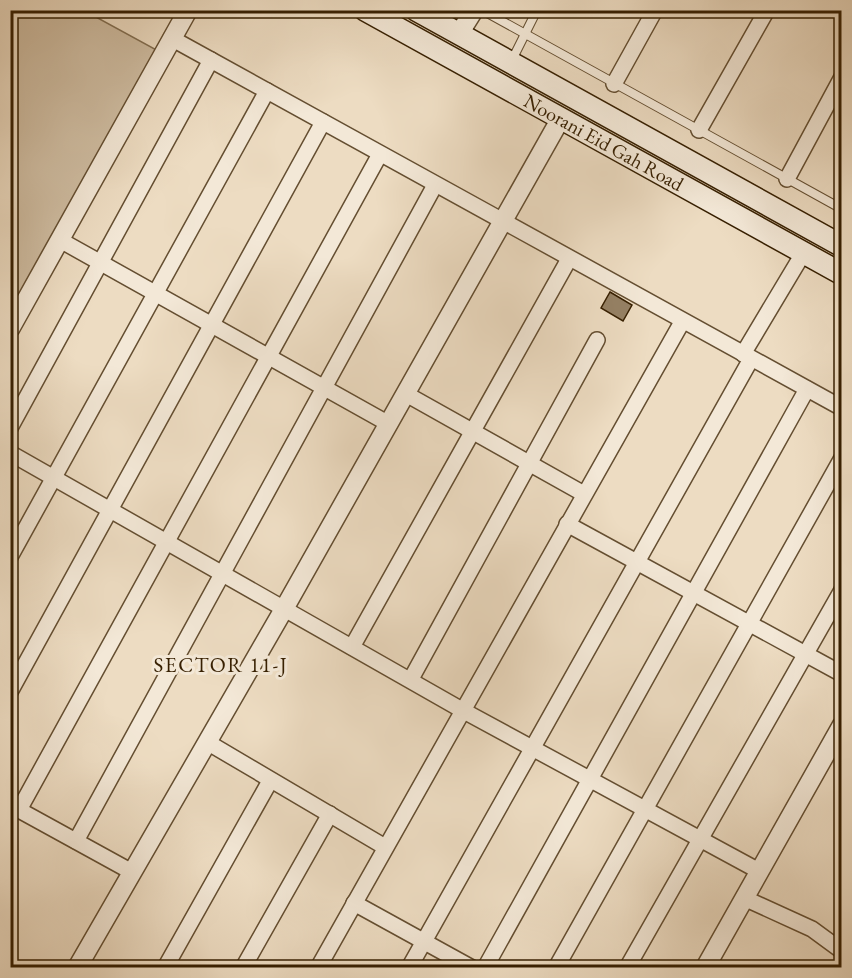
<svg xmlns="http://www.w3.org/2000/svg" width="852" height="978" viewBox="0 0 852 978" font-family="'EB Garamond',serif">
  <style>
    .green { fill: #cebca1; stroke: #826e51; stroke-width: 1.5 }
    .building { fill: #958165; stroke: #361f01; stroke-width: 1.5 }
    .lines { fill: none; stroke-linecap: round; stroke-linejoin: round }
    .service-casing { stroke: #644e31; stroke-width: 10 }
    .minor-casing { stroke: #644e31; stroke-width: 18 }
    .tertiary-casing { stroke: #644e31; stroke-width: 21 }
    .secondary-casing { stroke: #361f01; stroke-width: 24 }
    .service { stroke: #f3e8d7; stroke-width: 8 }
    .minor { stroke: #f3e8d7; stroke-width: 15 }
    .tertiary { stroke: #f3e8d7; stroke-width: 18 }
    .secondary { stroke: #f3e8d7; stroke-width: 21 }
    .labels { text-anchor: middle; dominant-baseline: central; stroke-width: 6; stroke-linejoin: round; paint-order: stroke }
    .street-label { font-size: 20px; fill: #361f01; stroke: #f3e8d7 }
    .neighbourhood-label { font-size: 21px; letter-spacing: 1.5px; fill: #361f01; stroke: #f3e8d7 }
  </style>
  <rect width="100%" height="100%" fill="#eddcc2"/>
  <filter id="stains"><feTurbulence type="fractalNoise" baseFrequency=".00333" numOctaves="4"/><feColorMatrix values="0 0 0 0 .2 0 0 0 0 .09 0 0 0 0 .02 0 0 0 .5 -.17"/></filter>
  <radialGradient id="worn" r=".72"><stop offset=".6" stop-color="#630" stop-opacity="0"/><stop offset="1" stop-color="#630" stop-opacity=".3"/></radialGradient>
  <path class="green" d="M11,11H85L162,53L11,330Z"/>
  <path class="building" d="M610,292L632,305L623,321L601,308Z"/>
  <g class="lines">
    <defs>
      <g id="service">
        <path d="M482,10L842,209"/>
        <path d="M512,60L537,10"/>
      </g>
      <g id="minor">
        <path d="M171,38L842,408"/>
        <path d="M614,84L655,10"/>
        <path d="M699,130L767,10"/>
        <path d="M787,179L842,77"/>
        <path d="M60,240L389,424"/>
        <path d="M743,354L804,252"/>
        <path d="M406,394L584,494"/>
        <path d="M10,428L211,60"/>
        <path d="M10,453L462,710L759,871"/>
        <path d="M567,524L842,674"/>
        <path d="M10,557L267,91"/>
        <path d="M352,647L569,259"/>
        <path d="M411,679L597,340"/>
        <path d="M10,692L323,122"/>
        <path d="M207,742L385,847"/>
        <path d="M10,805L132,872"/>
        <path d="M19,810L380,154"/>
        <path d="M76,841L435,185"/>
        <path d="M744,898L812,929L842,951"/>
        <path d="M354,903L472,968"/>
        <path d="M165,968L270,781"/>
        <path d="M243,968L330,814"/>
        <path d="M318,968L682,322"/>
        <path d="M409,968L751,359"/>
        <path d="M485,968L807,389"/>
        <path d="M556,968L842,458"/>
        <path d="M627,968L842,590"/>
      </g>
      <g id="tertiary">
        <path d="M459,34L474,10"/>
        <path d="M10,329L188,10"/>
        <path d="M77,968L284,609L561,118"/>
        <path d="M705,968L842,725"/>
      </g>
      <g id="secondary">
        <path id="s1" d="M365,10L842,274"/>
        <path d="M416,10L842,246"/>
      </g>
    </defs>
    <use href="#service" class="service-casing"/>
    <use href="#minor" class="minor-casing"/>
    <use href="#tertiary" class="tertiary-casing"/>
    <use href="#secondary" class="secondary-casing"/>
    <use href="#service" class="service"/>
    <use href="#minor" class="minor"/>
    <use href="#tertiary" class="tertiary"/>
    <use href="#secondary" class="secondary"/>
  </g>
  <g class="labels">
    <g class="street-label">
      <text stroke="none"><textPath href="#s1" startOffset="273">Noorani Eid Gah Road</textPath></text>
    </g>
    <g class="neighbourhood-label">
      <text x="221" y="664">SECTOR 11-J</text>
    </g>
  </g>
  <rect width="852" height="978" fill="none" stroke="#eddcc2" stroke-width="36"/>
  <rect x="12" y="12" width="828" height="954" fill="none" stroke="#361f01" stroke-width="3"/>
  <rect x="18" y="18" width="816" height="942" fill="none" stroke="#361f01" stroke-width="1.5"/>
  <rect width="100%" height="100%" filter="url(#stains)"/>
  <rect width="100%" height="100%" fill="url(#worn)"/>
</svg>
